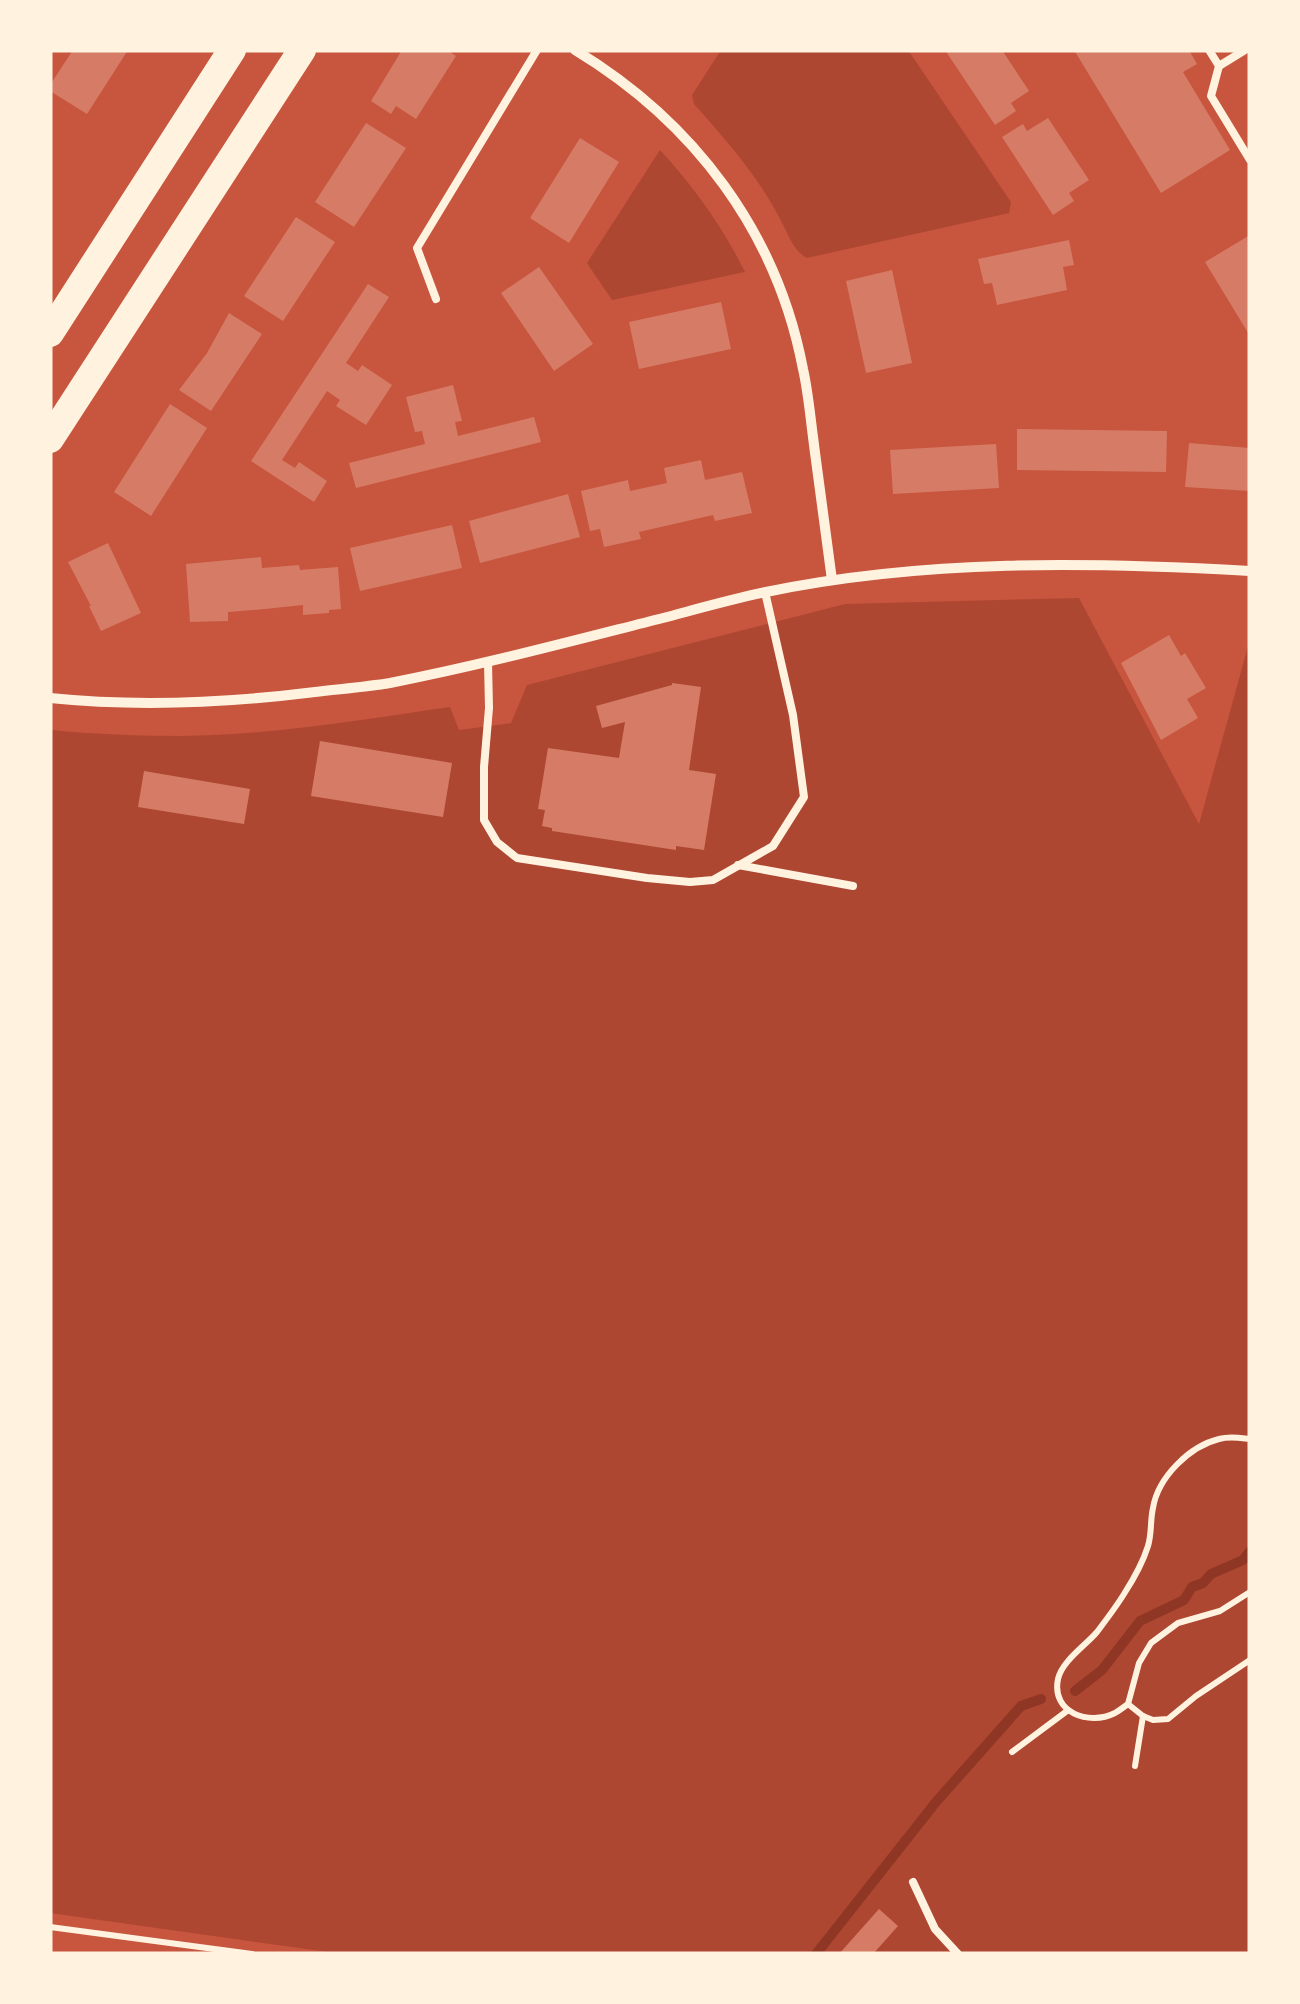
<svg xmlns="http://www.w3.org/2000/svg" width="1300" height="2004" viewBox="0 0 1300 2004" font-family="'Asap Condensed',sans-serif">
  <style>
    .green { fill: #ae4732 }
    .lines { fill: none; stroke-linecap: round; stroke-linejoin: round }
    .stream { stroke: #8f3625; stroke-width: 10 }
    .building { fill: #d67c66 }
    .path { stroke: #fff3e0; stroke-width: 6 }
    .service { stroke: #fff3e0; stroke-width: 8 }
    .minor { stroke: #fff3e0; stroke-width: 10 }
    .trunk { stroke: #fff3e0; stroke-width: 28 }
  </style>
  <rect width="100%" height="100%" fill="#c8553d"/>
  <g class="green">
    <path d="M721,50H908L1011,202L1009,213L807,258C792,250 788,233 780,219C758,176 726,140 694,104L692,95Z"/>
    <path d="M660,150C694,187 722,226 745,272L612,300L587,263Z"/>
    <path d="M1079,598L1199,824L1250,639V1954H342L50,1913V730C93,734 137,736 181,736C271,735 361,720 450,707L459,730L511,723L527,685L845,604Z"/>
  </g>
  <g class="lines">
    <g class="stream">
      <path d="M1075,1691L1102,1670L1140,1621L1184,1600L1192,1587L1203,1583L1211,1574L1243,1560L1250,1551"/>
      <path d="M816,1954L936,1802L1021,1706L1041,1699"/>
    </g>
  </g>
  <g class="building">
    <path d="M73,50H128L87,114L50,91V85Z"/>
    <path d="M402,50H447L456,56L416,119L396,106L391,114L371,101Z"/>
    <path d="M945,50H1002L1029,91L1011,103L1016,111L995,125Z"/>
    <path d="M1074,50H1189L1197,64L1183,72L1230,150L1161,193Z"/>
    <path d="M1048,118L1089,180L1069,193L1074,201L1053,215L1002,137L1023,124L1027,131Z"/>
    <path d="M366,123L406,148L354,227L315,202Z"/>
    <path d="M580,138L619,162L569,243L530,218Z"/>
    <path d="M296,217L335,242L283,321L244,296Z"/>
    <path d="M1250,235V336L1205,262Z"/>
    <path d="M1069,240L1074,265L1063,267L1067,290L997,305L992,283L984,284L978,259Z"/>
    <path d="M539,267L593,344L554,371L501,293Z"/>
    <path d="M892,270L912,363L866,373L846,281Z"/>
    <path d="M368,284L389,297L346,363L358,371L362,365L392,385L366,425L336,406L340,400L327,391L282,460L295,468L299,462L327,481L314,502L251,461Z"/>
    <path d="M721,302L731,349L639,369L629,322Z"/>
    <path d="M229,313L262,334L211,411L179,390L207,353Z"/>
    <path d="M453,385L462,421L455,422L458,436L534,417L541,442L356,488L349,463L425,444L422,431L415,432L406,397Z"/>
    <path d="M170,404L207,428L151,516L114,492Z"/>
    <path d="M1017,429L1167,431L1166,472L1017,470Z"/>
    <path d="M1189,443L1250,448V491L1185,487Z"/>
    <path d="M996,444L999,488L893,494L890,450Z"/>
    <path d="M701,460L705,480L742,472L752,513L715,521L713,515L639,532L641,539L604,547L600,529L590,531L581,491L628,480L630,491L667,483L664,468Z"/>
    <path d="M568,494L580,537L480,563L469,521Z"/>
    <path d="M452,525L462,568L360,591L350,548Z"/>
    <path d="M108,543L141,613L101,631L89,606H91L68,562Z"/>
    <path d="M261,557L262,568L299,565L300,570L338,567L341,609L329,610V613L303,615V605L265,609L228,612V621L190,622L186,564Z"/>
    <path d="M1169,635L1181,656L1185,653L1206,688L1187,699L1198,718L1161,740L1121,663Z"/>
    <path d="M672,683L701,687L689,770L716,774L704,850L676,846V850L552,831V828L542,826L545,810L538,809L548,748L619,758L625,722L602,728L596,706L672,685Z"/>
    <path d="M320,741L452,763L443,817L311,796Z"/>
    <path d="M144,771L250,789L244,824L138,807Z"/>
    <path d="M879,1909L898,1926L873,1954H839Z"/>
  </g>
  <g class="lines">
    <g class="path">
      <path d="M1250,1439C1240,1438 1230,1436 1219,1439C1190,1446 1158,1477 1153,1508C1150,1521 1152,1533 1148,1546C1143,1562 1133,1580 1124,1594C1116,1607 1106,1620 1097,1632C1085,1646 1062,1661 1058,1679C1051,1713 1089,1726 1115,1713C1120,1710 1124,1707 1128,1704L1139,1663L1151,1643L1178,1623L1220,1611L1250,1592"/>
      <path d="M1128,1704L1143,1716L1153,1720L1168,1719L1196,1696L1250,1660"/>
      <path d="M1012,1752L1067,1711"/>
      <path d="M1135,1766L1143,1716"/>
      <path d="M50,1927L252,1954"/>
    </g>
    <g class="service">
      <path d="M1209,50L1219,66L1211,96L1250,160"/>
      <path d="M1219,66L1245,50"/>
      <path d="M436,299L417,248L537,50"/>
      <path d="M488,662L489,708L484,767V820L497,842L517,858L647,878L690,882L713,880L773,846L804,797L793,715L765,592"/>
      <path d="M738,865L853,886"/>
      <path d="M913,1882L935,1929L958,1954"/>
    </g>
    <g class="minor">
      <path d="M575,50C694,122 777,232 803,369C808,391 810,414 813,437C819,485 826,533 832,580"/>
      <path d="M50,698C138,707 227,703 315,692C340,689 365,687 390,683C482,665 572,641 663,618C697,609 732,599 766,592C925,559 1089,562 1250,571"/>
    </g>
    <g class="trunk">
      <path d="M50,333L232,50"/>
      <path d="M50,439L302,50"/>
    </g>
  </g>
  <rect width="1300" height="2004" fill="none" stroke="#fff3e0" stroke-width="105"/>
</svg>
